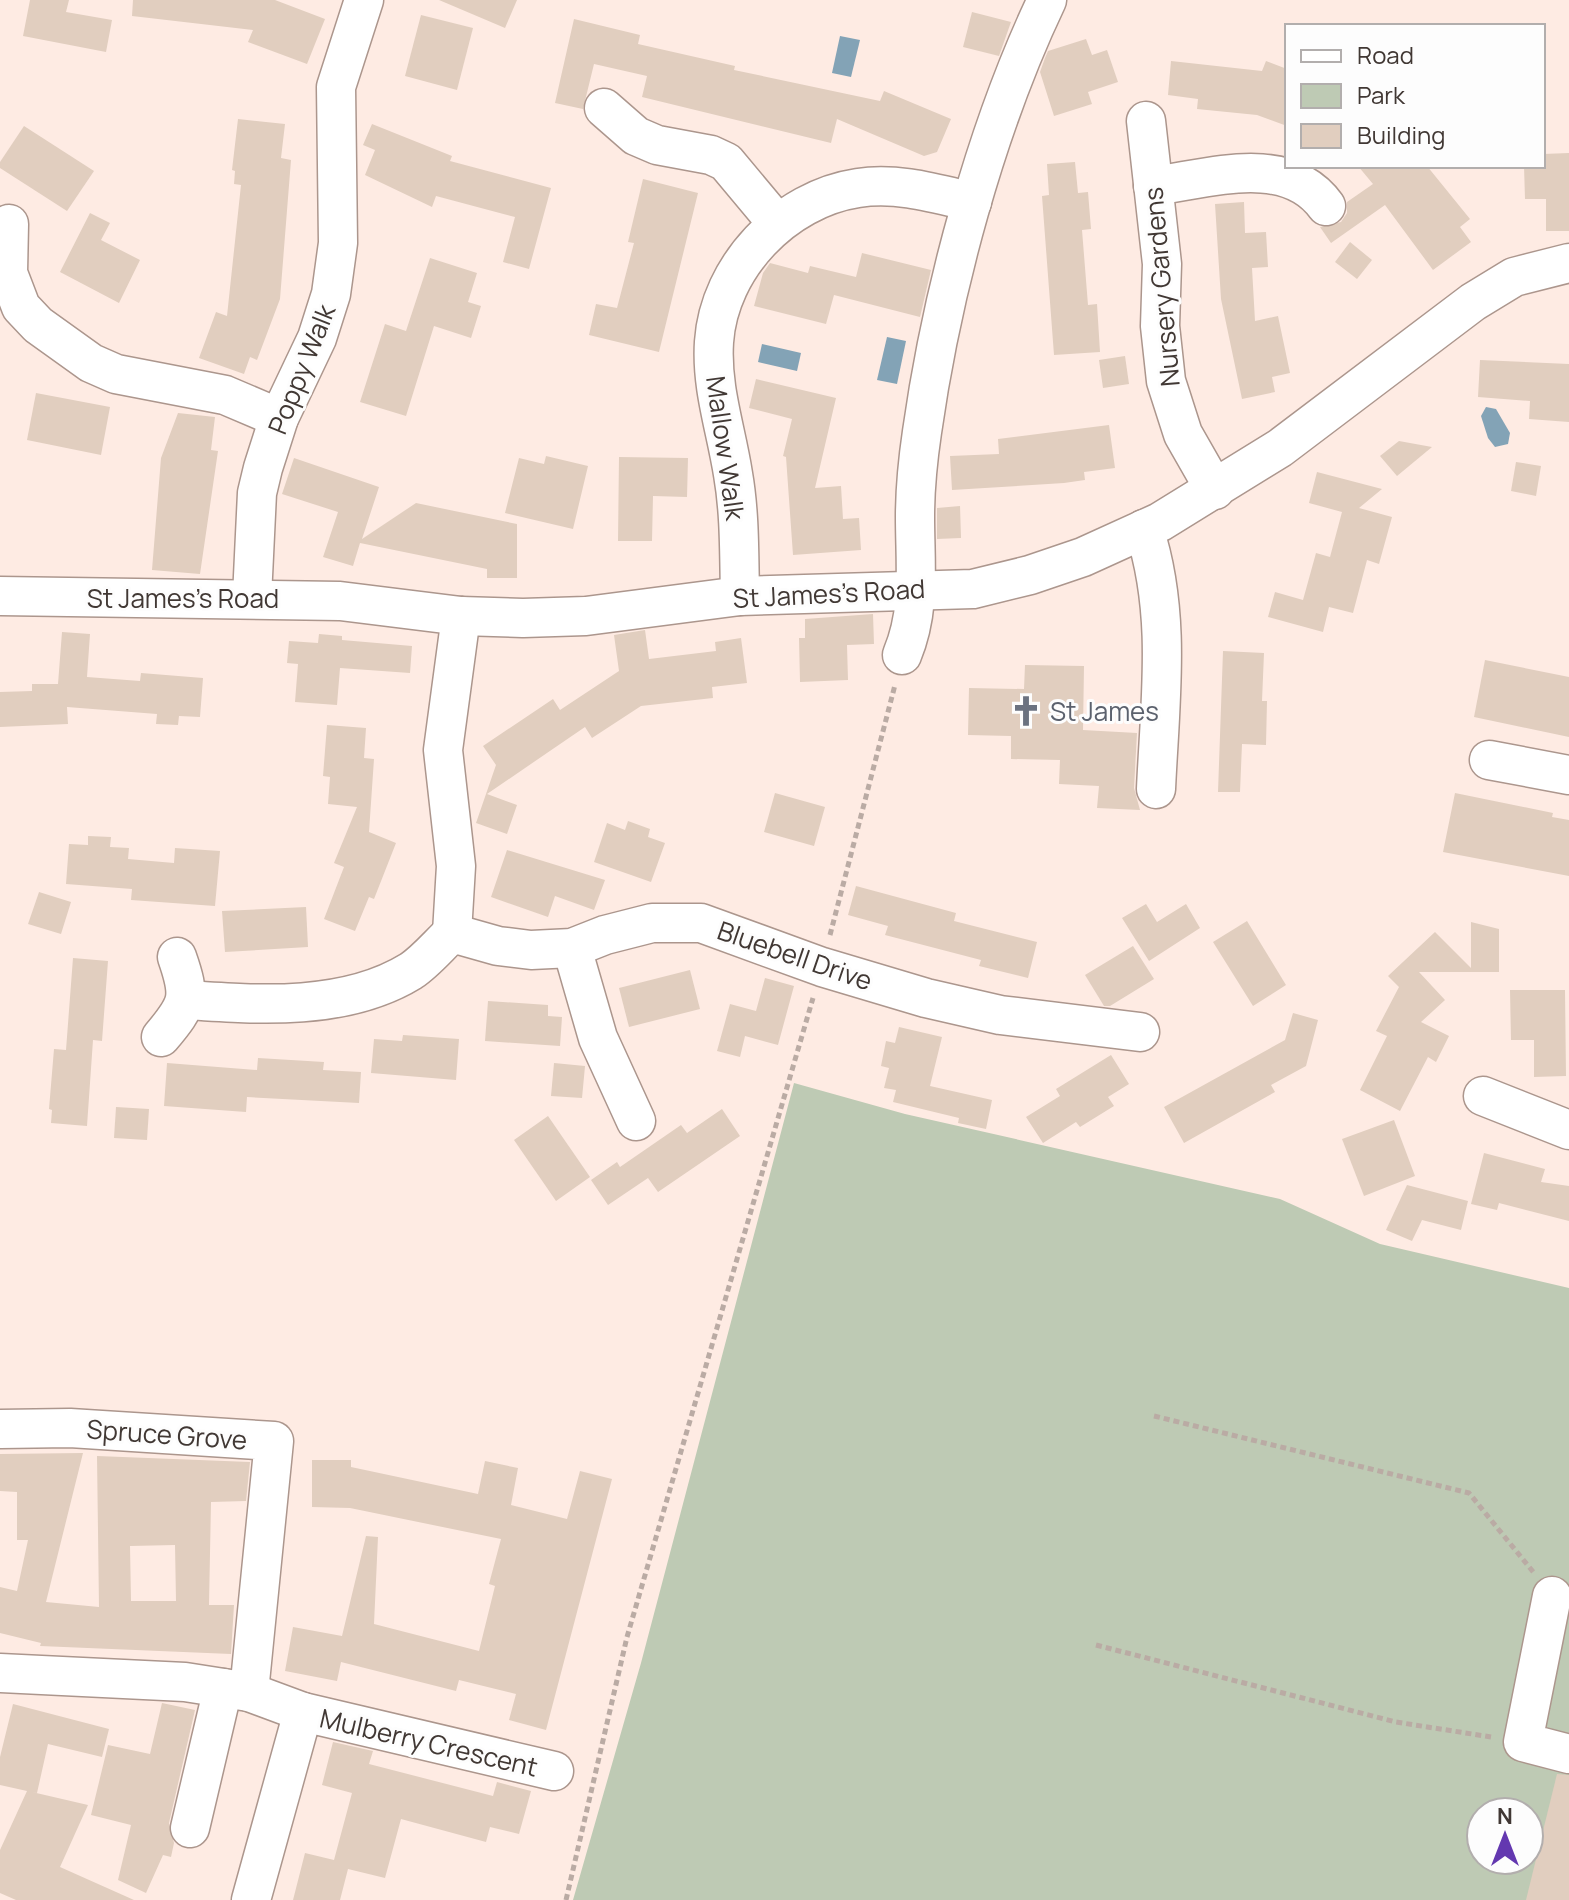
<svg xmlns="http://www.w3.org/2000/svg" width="1569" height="1900" viewBox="0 0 1569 1900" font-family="Manrope,sans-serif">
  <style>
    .green { fill: #becab4; fill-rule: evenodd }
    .water { fill: #83a3b6 }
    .building { fill: #e1cebf; fill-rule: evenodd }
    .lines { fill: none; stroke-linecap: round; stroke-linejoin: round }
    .minor-casing { stroke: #ac968d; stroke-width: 41 }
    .path { stroke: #baaba4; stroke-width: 5; stroke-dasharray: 6 4; stroke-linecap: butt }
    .minor { stroke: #fff; stroke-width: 38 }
    .labels { text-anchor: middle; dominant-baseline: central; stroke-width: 6; stroke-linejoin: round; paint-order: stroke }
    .street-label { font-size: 26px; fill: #413834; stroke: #fdfdfd }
    .worship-label { font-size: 26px; fill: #5b616d; stroke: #fdfdfd; text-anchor: start }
  </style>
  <rect width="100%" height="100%" fill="#feebe3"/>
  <path class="green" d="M794,1083L905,1114L1280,1199L1380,1244L1569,1288V1900H573L641,1663ZM1481,1812H1529V1860H1481Z"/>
  <g class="water">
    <path d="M840,36L860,40L851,77L832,73Z"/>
    <path d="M887,337L906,341L897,384L877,380Z"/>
    <path d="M762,344L801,353L797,371L758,362Z"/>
    <path d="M1486,407L1496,409L1510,433L1508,444L1495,447L1488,438L1481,416Z"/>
  </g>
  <g class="building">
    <path d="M30,0H69L66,12L112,20L106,52L23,36Z"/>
    <path d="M133,0H275L325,19L307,64L248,42L253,30L132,16Z"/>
    <path d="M439,0H517L505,28Z"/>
    <path d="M972,12L1011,22L999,56L963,47Z"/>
    <path d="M421,15L473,28L457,90L405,76Z"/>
    <path d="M574,19L640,35L638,44L735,66L734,70L880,101L884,91L951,119L937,152L924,156L837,119L831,143L642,97L647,76L594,64L583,109L555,103Z"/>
    <path d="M1086,39L1092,55L1107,50L1118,82L1088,92L1092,104L1054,116L1040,72L1045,58L1048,51Z"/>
    <path d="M1171,61L1262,71L1266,61L1287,69V126L1257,115L1197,109L1198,99L1168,95Z"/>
    <path d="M238,119L285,124L281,158L291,160L280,299L257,360L250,357L244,374L199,358L216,312L227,316L241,185L234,184L235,171L232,170Z"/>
    <path d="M372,124L452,156L450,161L551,188L529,269L503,262L515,217L436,196L432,207L365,175L375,150L363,145Z"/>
    <path d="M24,126L94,171L67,211L0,168V162Z"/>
    <path d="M1569,153V231H1546V199H1525L1524,166H1543V154Z"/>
    <path d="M1075,162L1078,193L1088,192L1091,229L1082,230L1088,305L1097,304L1100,352L1054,355L1042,196L1049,195L1047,164Z"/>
    <path d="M1358,166H1427L1470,219L1460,227L1471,242L1433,270L1385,205L1331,243L1320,227L1341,222L1347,213V202L1373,184Z"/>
    <path d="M643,179L698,193L659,352L589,335L596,304L617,308L634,243L628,242Z"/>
    <path d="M1244,202L1245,233L1266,232L1268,267L1252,268L1255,321L1278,316L1290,373L1272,377L1275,392L1242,399L1221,299L1215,204Z"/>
    <path d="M90,213L110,223L101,240L140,260L119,303L60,272Z"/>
    <path d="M1350,242L1372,260L1357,279L1335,262Z"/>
    <path d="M862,253L931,270L920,317L834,295L826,324L754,306L763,273L770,263L808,273L810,266L856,277Z"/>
    <path d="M430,258L477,273L468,302L481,306L471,338L434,326L406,416L360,402L385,324L406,331Z"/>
    <path d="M1125,356L1129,384L1103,388L1099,360Z"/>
    <path d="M1480,360L1569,364V422L1529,419L1530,401L1478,397Z"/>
    <path d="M756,379L836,398L815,488L841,486L843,519L859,518L861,550L793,555L786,457L783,456L792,419L749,408Z"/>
    <path d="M36,393L110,407L101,455L27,440Z"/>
    <path d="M178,413L215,417L211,450L218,451L200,574L152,570L161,458Z"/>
    <path d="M1109,425L1115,468L1084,472L1085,480L1064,483L952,490L950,456L999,454L998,439Z"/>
    <path d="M1399,441L1432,447L1397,476L1380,456Z"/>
    <path d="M546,456L588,466L573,529L505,513L519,458L544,464Z"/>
    <path d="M619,457L688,458L687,497L653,496L652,541H618Z"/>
    <path d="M294,458L379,487L362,539L416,503L517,524V578H487V569L360,543L353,566L323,557L338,512L282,494Z"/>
    <path d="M1516,462L1541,466L1536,496L1511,491Z"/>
    <path d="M1317,472L1382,489L1359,508L1392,517L1379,564L1367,560L1353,613L1329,607L1323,632L1268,617L1275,592L1303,600L1316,553L1330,557L1342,512L1309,503Z"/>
    <path d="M960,506L961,538L937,539V508Z"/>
    <path d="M873,614L874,644L847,645L848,680L800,682L799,638H805V619Z"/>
    <path d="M645,630L649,659L716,651L715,642L741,638L747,683L712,687L713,698L641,706L592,738L585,727L487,794L517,805L507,834L476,823L496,765L483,746L553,699L560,710L619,671L614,635Z"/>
    <path d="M62,632L90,634L87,677L140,681L141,673L203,678L200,717L179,716L178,725L156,724L157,714L67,707L68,724L0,727V692L32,691V684H58Z"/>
    <path d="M319,634L342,636V640L412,646L410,673L340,668L337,705L295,702L298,664L287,663L289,641L318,643Z"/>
    <path d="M1223,651L1264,653L1262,701H1267L1266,745L1242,744L1240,792H1218Z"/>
    <path d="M1485,660L1569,677V737L1474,717Z"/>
    <path d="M1025,665L1084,666L1083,730L1137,733L1134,788L1140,810L1097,808L1099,786L1059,784L1060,760L1011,759V736L968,735L969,688L1024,689Z"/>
    <path d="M327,725L366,728L364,758L374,759L369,832L396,843L374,899L369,897L355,931L324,919L344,867L334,863L357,807L328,804L330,777L323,776Z"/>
    <path d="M775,793L825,807L814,846L764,832Z"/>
    <path d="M1455,793L1553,813L1552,817L1569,820V876L1443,852Z"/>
    <path d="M628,821L650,829L648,837L665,843L651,882L594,862L607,823L625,830Z"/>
    <path d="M88,836L111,837L110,847L129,848L128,859L174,863L175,848L220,851L215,906L131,900L132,889L66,884L69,844L88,845Z"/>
    <path d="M507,850L605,880L594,910L555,896L548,917L491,897Z"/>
    <path d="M856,886L956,913L954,921L1037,942L1028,978L979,966L981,960L885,935L888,926L848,915Z"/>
    <path d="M39,892L71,902L61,934L28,924Z"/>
    <path d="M1146,904L1157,922L1186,904L1200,928L1149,961L1122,918Z"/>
    <path d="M306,907L308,947L225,952L222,911Z"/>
    <path d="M1247,921L1286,985L1253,1006L1213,942Z"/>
    <path d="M1471,922L1499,929V972H1419L1445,1000L1421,1022L1449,1036L1436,1062L1428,1057L1400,1111L1360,1090L1387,1036L1376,1031L1399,987L1388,976L1435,932L1471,968Z"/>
    <path d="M1133,946L1154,979L1110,1006H1104L1085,975Z"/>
    <path d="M73,958L108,961L102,1041L93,1040L87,1126L51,1123L52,1110L49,1109L54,1049L66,1050Z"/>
    <path d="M690,970L700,1009L629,1027L619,988Z"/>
    <path d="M765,978L794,986L778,1045L745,1036L740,1057L717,1051L730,1004L756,1011Z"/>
    <path d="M1510,990H1565L1566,1076L1534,1077V1040H1511Z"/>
    <path d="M488,1001L548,1005V1016L562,1017L560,1046L485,1041Z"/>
    <path d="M1293,1013L1318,1020L1306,1066L1271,1085L1275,1092L1184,1143L1164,1107L1285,1040Z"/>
    <path d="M899,1027L942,1037L930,1086L992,1100L986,1129L958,1123L959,1118L893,1102L896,1090L884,1088L889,1068L881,1066L886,1041L895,1043Z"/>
    <path d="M403,1035L459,1039L456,1080L371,1073L374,1039L402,1041Z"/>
    <path d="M1111,1055L1129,1084L1108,1097L1114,1106L1080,1127L1076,1122L1043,1143L1026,1117L1060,1096L1056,1089Z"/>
    <path d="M258,1058L324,1062L323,1070L361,1072L359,1103L247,1097L246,1112L164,1106L167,1063L257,1070Z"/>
    <path d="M554,1063L585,1066L582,1098L551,1096Z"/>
    <path d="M116,1107L149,1109L147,1140L114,1138Z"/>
    <path d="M722,1109L740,1136L658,1192L648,1178L608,1205L591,1180L617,1162L620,1167L681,1125L687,1133Z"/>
    <path d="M548,1116L590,1177L556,1201L514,1140Z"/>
    <path d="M1394,1120L1415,1176L1364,1196L1342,1139Z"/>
    <path d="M1484,1153L1545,1169L1541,1182L1569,1186V1221L1499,1203L1497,1210L1471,1204Z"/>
    <path d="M1407,1185L1468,1201L1461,1230L1422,1220L1412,1241L1386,1230Z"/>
    <path d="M83,1453L46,1602L99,1607L97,1456L250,1462L246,1501L211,1502L209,1605H234L231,1654L40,1646L41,1643L0,1633V1587L17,1591L28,1540H17V1492L0,1491V1454ZM175,1545L176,1601H131L130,1546Z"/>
    <path d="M312,1460H351V1467L478,1494L485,1461L518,1468L511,1505L567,1519L580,1471L612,1479L546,1730L509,1720L516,1694L459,1680L456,1691L341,1662L337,1681L285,1671L293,1627L342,1636L366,1536L378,1537L374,1624L479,1651L495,1586L489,1584L501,1539L350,1508L312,1507Z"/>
    <path d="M162,1703L195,1710L169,1823L174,1843L171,1857L163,1855L146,1893L118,1880L131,1825L91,1815L108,1745L150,1754Z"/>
    <path d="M13,1704L109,1729L102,1757L48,1744L37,1793L32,1792L88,1805L60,1867L134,1900H16L0,1893V1850L27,1791L0,1785V1757Z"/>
    <path d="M333,1742L373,1751L369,1764L493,1796L497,1782L531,1791L519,1834L490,1827L486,1842L401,1819L385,1878L348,1869L340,1900H293L305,1853L334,1860L352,1793L322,1785Z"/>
    <path d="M1557,1774L1569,1775V1900H1526Z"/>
  </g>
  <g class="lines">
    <defs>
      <g id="minor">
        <path d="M604,108L636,136L657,145L711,155L726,162L777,223"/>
        <path d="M1146,121L1162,264L1160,326L1166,381L1183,434L1215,490"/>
        <path d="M1153,186C1208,179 1287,152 1326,206"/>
        <path d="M9,224L8,273L21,307L38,325L91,363L116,374L225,395L279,418"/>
        <path d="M1144,529C1172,614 1160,701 1156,789"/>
        <path d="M0,596L340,601L461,616L523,618L586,616L740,596L973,589L1030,575L1083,557L1160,522L1280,448L1473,302L1514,277L1569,263"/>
        <path d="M740,596C739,555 740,514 733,474C726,429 711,388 714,342C719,267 784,199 858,188C897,182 934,193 972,202"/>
        <path d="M252,597L257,493L263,468L279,418L317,338L331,294L338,243L336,87L364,0"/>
        <path d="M902,655C921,610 915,565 915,517C915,489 918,459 922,432C942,291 986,128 1047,0"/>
        <path d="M1489,760L1569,775"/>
        <path d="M452,933L456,866L443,750L461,616"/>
        <path d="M572,948L598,1038L636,1121"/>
        <path d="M187,1000C260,1005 346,1011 411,971C426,961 439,945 452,933L498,946L531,950L572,948L605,935L652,923H701L822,967L926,998L1000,1015L1140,1032"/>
        <path d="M161,1037C189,1004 191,997 177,957"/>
        <path d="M1483,1096L1569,1130"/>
        <path d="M0,1429L70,1428L274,1441L249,1692"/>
        <path d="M1552,1596L1523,1742L1569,1754"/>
        <path d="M0,1673L185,1682L249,1692L303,1712"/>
        <path d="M190,1828L223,1688"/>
        <path d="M251,1900L303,1712L554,1771"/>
      </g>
    </defs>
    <use href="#minor" class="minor-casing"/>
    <g class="path">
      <path d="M830,935L895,685"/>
      <path d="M1154,1416L1469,1493L1534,1573"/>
      <path d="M1096,1645L1396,1722L1491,1737"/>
      <path d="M566,1900L627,1637L813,998"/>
    </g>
    <use href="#minor" class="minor"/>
  </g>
  <defs>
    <symbol id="church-bare" viewBox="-9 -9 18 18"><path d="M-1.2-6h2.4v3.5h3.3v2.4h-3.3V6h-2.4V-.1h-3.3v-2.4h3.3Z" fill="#6b7280" stroke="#fdfdfd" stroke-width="2.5" paint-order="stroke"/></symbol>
  </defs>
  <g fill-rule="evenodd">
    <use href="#church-bare" x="1004" y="689" width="44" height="44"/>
  </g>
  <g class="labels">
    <g class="street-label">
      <text transform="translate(1161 287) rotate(-95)">Nursery Gardens</text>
      <text transform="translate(301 369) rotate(-68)">Poppy Walk</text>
      <text transform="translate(726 448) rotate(82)">Mallow Walk</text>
      <text transform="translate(829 593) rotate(-3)">St James's Road</text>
      <text x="183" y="598">St James's Road</text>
      <text transform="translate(795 955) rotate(19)">Bluebell Drive</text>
      <text transform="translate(167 1434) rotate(4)">Spruce Grove</text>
      <text transform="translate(429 1742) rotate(13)">Mulberry Crescent</text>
    </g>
    <g class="worship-label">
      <text x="1050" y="711">St James</text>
    </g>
  </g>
  <rect x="1285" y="24" width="260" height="144" fill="#fdfdfd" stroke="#b2aead" stroke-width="2"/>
  <rect x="1301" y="50" width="40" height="12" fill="#ffffff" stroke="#b2aead" stroke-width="2"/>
  <text x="1357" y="64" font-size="24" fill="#413834">Road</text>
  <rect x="1301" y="84" width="40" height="24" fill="#becab4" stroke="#b2aead" stroke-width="2"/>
  <text x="1357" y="104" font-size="24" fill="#413834">Park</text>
  <rect x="1301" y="124" width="40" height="24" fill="#e1cebf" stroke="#b2aead" stroke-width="2"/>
  <text x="1357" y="144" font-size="24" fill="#413834">Building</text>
  <g transform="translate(1505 1836)"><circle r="38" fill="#fdfdfd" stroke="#b2aead" stroke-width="2"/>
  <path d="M0-6L14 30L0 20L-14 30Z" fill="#6338b0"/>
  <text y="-12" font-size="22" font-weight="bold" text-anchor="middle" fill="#413834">N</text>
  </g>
</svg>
